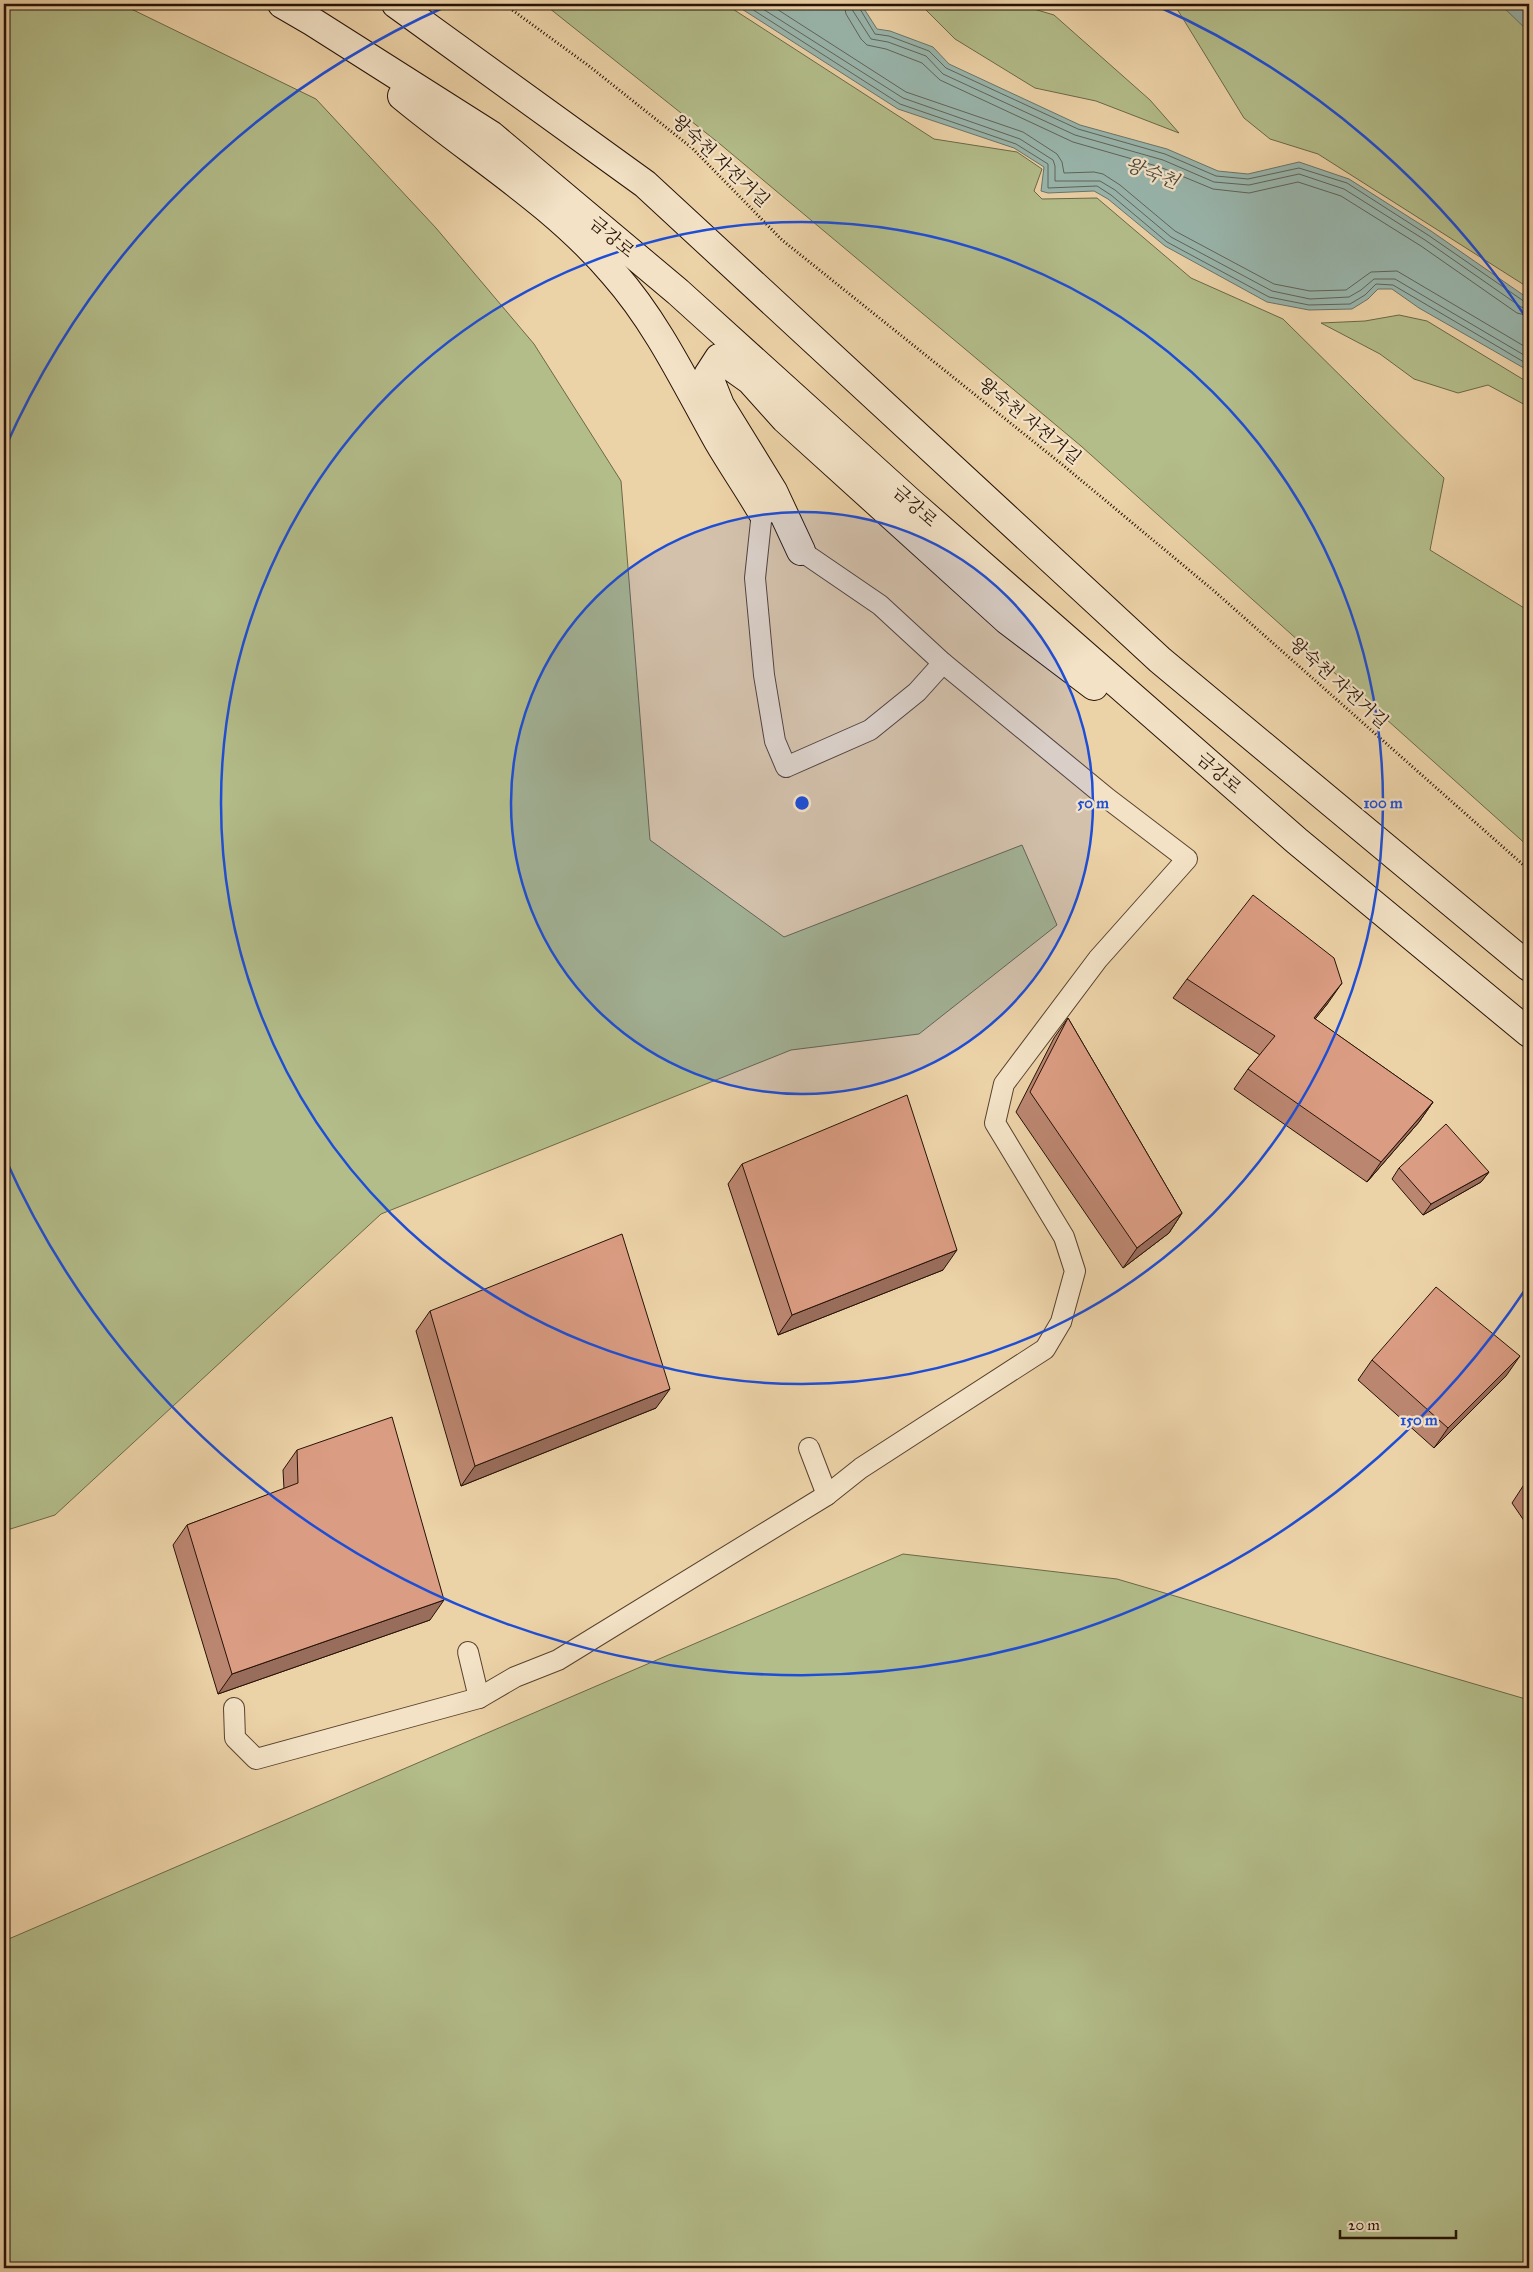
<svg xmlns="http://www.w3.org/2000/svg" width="1533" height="2272" viewBox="0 0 1533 2272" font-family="'IM FELL Great Primer','Noto Serif KR',serif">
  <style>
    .green { fill: #b3bd8a; stroke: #6c6848 }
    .water { fill: #99b6ad; stroke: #6b746a }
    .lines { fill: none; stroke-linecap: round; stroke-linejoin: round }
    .shore { stroke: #60645a; stroke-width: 1 }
    .service-casing { stroke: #58422e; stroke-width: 22 }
    .secondary-casing { stroke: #261206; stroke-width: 30 }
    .path { stroke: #261206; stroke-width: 3; stroke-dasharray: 1 2.5; stroke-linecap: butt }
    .service { stroke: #f3e2c6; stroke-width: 20 }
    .secondary { stroke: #f3e2c6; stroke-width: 28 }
    .wall { fill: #bb8670; stroke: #261206 }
    .shaded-wall { fill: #996d5b; stroke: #261206 }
    .building { fill: #da9c82; stroke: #261206 }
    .ring { fill: none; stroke: #1d4ed8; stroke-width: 2.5 }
    .labels { text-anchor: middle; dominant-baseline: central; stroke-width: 4.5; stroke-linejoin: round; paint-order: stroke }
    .street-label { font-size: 18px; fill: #261206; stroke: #f3e2c6 }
    .water-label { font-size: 19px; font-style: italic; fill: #4e4b40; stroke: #f3e2c6 }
    .centre { fill: #1d4ed8; stroke: #f3e2c6; stroke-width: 2.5 }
    .ring-label { font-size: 15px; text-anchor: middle; font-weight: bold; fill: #1d4ed8; stroke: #f3e2c6; stroke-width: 4.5; stroke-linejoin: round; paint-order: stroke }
  </style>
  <rect width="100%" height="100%" fill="#ecd2a7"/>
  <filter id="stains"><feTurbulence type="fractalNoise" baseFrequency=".004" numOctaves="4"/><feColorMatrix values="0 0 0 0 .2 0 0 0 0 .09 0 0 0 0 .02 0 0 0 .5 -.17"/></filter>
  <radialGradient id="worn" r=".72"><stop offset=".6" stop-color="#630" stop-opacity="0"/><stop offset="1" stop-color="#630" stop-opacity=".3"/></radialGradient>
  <g class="green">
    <path d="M4,4H121L316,99L436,228L534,344L621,481L650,840L784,937L1022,845L1057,925L919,1034L791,1050L381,1214L55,1515L4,1531Z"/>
    <path d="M544,4H725L934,139L1017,152L1042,169L1034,191L1042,199L1097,198L1191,278L1283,319L1444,478L1430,550L1529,611V847L1081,446L720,144Z"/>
    <path d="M920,4H1017L1054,15L1150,100L1179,133L1096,101L1035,88L955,39Z"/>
    <path d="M1174,4H1529V288L1318,154L1270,139L1244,118Z"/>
    <path d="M1399,315L1427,321L1529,383V407L1488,385L1458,393L1414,379L1380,354L1321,323L1365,321Z"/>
    <path d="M903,1554L1117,1579L1529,1700V2268H4V1941Z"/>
  </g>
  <g class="water">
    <path d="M734,4H861L877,29L890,31L933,47L949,64L1080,125L1167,149L1218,171L1248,174L1299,162L1349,179L1431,231L1529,299V371L1419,308L1392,289H1378L1368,299L1352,309L1309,310L1267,302L1165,246L1108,199L1094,191L1048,193L1041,191L1044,167L1014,148L898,109Z"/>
    <path d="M1500,4H1529V32Z"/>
  </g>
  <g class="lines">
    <g class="shore">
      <path d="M744,4L900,104L1016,144L1048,164V188L1097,186L1111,195L1167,242L1269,297L1309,305L1350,304L1365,295L1376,284L1393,285L1529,365"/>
      <path d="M755,4L903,98L1020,139L1053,160L1055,166V181H1100L1115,190L1171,237L1272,291L1310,299L1349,297L1361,290L1374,279H1395L1529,358"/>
      <path d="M769,4L906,92L1023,132L1057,154L1062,162L1064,173L1094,172L1103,174L1120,185L1175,231L1274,284L1310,291L1346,290L1371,272L1397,271L1529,349"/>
      <path d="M844,4L846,14L861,39L867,45L886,49L922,63L940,80L1073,142L1160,167L1213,189L1249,193L1298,182L1341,196L1421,246L1517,313L1529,316"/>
      <path d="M851,4L853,11L871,39L888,42L926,56L943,74L1075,135L1163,160L1214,182L1249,185L1299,174L1344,189L1425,240L1521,307L1529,309"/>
      <path d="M857,4L875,34L889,36L929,51L946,68L1078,129L1165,154L1216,176L1248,179L1299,168L1347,183L1428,235L1525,302L1529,303"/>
    </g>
    <defs>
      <g id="service">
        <path d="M762,512L755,578L764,675L775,741L786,767L870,730L917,692L943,663L880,605L801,551"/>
        <path d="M809,1448L827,1495"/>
        <path d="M468,1652L479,1698"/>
        <path d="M234,1708L235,1738L256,1759L479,1698L515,1677L558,1660L827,1495L861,1468L1045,1349L1061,1322L1075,1271L1064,1237L995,1123L1004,1084L1098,959L1187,859L1107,798L943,663"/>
      </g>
      <g id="secondary">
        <path d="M282,4L313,22L491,135L678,292L909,501L1297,841L1529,1033"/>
        <path d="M396,4L645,184L1160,660L1529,967"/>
        <path d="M402,96C473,155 554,203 614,274C658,324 686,384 718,441C732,465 748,488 762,512"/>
        <path d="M801,551L773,491L720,405L708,375L719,358L750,380L785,419L1007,620L1094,686"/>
      </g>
    </defs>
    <use href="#service" class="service-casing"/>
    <use href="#secondary" class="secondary-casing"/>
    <path class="path" d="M504,4L589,66L692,148L782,240L1064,466L1213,590L1529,870"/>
    <use href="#service" class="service"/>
    <use href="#secondary" class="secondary"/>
  </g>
  <g class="wall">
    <path d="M1187,979L1328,1003L1315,1019L1433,1102L1419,1122L1367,1182L1234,1089L1248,1069L1260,1055L1173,998Z"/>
    <path d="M1068,1018L1182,1213L1169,1233L1123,1268L1016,1112L1054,1038Z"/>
    <path d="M742,1164L943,1270L778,1335L728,1184Z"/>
    <path d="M1399,1168L1489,1172L1481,1182L1423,1215L1392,1179Z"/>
    <path d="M430,1311L656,1408L461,1486L416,1331Z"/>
    <path d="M1372,1360L1506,1376L1434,1448L1358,1380Z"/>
    <path d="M297,1450L430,1620L218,1694L173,1545L187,1525L284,1489L283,1470Z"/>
    <path d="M1529,1481V1528L1512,1503L1525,1483Z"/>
  </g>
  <g class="shaded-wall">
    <path d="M1342,983L1328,1003L1300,1038L1314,1018Z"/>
    <path d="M1433,1102L1419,1122L1367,1182L1381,1162Z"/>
    <path d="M1489,1172L1481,1182L1423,1215L1431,1204Z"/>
    <path d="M1182,1213L1169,1233L1123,1268L1137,1248Z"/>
    <path d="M957,1250L943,1270L778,1335L792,1315Z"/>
    <path d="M1520,1356L1506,1376L1434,1448L1448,1428Z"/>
    <path d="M670,1389L656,1408L461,1486L475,1466Z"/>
    <path d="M444,1600L430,1620L218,1694L232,1674Z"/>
  </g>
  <g class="building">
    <path d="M1253,895L1334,958L1342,983L1314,1018L1433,1102L1381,1162L1248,1069L1275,1036L1187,979Z"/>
    <path d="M1068,1018L1182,1213L1137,1248L1030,1092Z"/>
    <path d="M907,1095L957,1250L792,1315L742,1164Z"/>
    <path d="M1446,1124L1489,1172L1431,1204L1399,1168Z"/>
    <path d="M622,1234L670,1389L475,1466L430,1311Z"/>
    <path d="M1436,1287L1520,1356L1448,1428L1372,1360Z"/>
    <path d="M392,1417L444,1600L232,1674L187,1525L298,1483L297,1450Z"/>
    <path d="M1529,1481V1488L1525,1483Z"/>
  </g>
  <circle cx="802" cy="803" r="291" fill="#1d4ed8" fill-opacity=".12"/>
  <g class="ring">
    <circle cx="802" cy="803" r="291"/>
    <circle cx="802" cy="803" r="581"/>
    <path d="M1529 1284A872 872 0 0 1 5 1158M5 448A872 872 0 0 1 447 6M1157 6A872 872 0 0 1 1529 322"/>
  </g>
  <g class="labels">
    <g class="street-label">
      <text transform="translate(721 161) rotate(43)">왕숙천 자전거길</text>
      <text transform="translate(612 237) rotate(40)">금강로</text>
      <text transform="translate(1030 421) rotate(39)">왕숙천 자전거길</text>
      <text transform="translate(915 506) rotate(42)">금강로</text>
      <text transform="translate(1339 683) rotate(42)">왕숙천 자전거길</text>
      <text transform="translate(1219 773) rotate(41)">금강로</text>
    </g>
    <g class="water-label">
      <text transform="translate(1152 173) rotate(21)">왕숙천</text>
    </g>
  </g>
  <circle cx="802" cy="803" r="8" class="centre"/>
  <g class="ring-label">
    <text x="1093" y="808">50 m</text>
    <text x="1383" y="808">100 m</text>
    <text x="1419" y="1425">150 m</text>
  </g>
  <rect width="1533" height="2272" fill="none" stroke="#ecd2a7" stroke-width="20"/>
  <rect x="5" y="5" width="1523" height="2262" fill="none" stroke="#261206" stroke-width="2.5"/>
  <rect x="10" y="10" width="1513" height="2252" fill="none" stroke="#261206"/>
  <path d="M1340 2230v8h116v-8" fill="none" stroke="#261206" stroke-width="2.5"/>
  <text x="1348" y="2230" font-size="15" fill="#261206" stroke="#f3e2c6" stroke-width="4" paint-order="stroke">20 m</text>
  <rect width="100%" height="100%" filter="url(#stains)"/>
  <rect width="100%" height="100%" fill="url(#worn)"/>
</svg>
